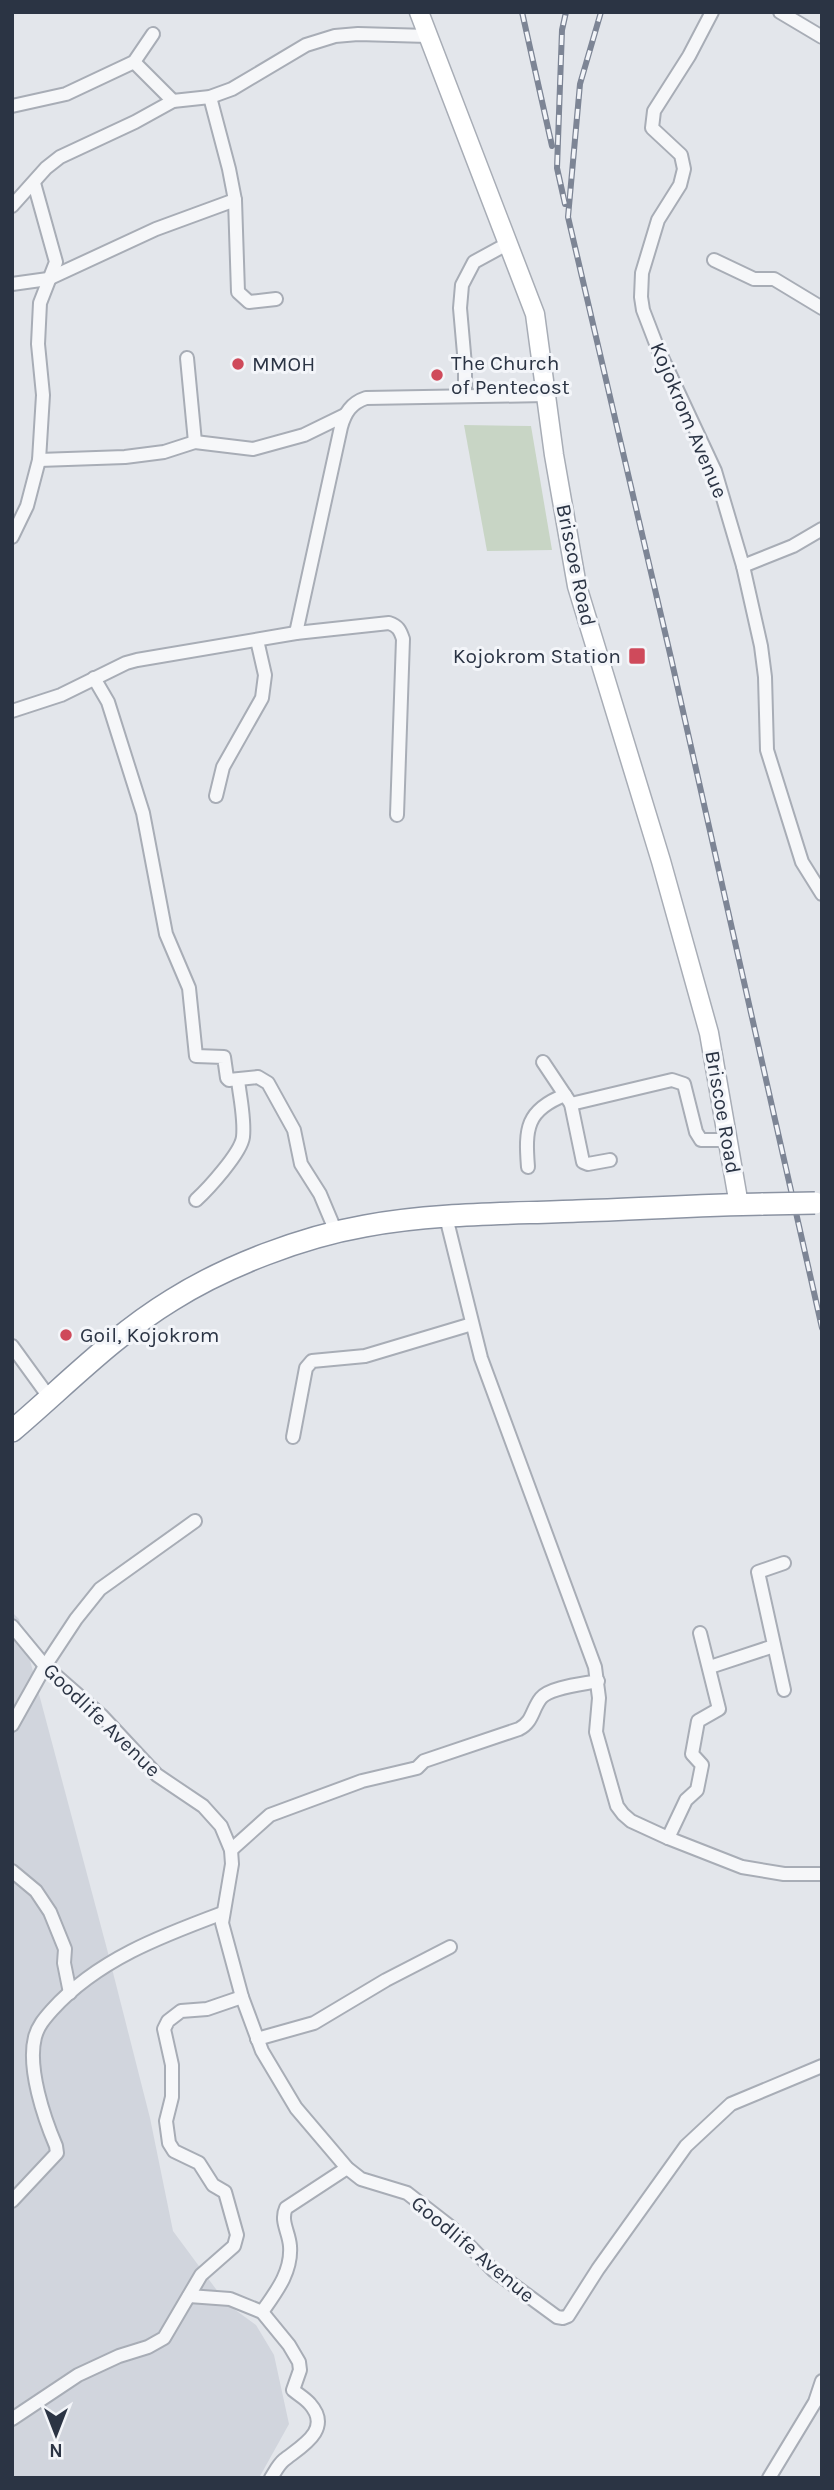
<svg xmlns="http://www.w3.org/2000/svg" width="834" height="2490" viewBox="0 0 834 2490" font-family="Karla,sans-serif">
  <style>
    .built { fill: #d1d5dd }
    .pitch { fill: #c8d5c5 }
    .lines { fill: none; stroke-linecap: round; stroke-linejoin: round }
    .street-casing { stroke: #a8adb6; stroke-width: 16 }
    .secondary-casing { stroke: #a8adb6; stroke-width: 21 }
    .highway-casing { stroke: #8b93a2; stroke-width: 24 }
    .street { stroke: #f6f7f9; stroke-width: 12 }
    .secondary { stroke: #fff; stroke-width: 18 }
    .highway { stroke: #fff; stroke-width: 21 }
    .rail-casing { stroke: #7d8595; stroke-width: 6 }
    .rail { stroke: #f3f5f9; stroke-width: 3.5; stroke-dasharray: 10; stroke-linecap: butt }
    .highway-bridge-casing { stroke: #8b93a2; stroke-width: 24; stroke-linecap: butt }
    .highway-bridge { stroke: #fff; stroke-width: 21 }
    .poi-dot { fill: #cf4a5b; stroke: #f3f5f9; stroke-width: 2.5 }
    .labels { text-anchor: middle; dominant-baseline: central; stroke-width: 6; stroke-linejoin: round; paint-order: stroke }
    .poi-label { font-size: 21px; fill: #2b3444; stroke: #f3f5f9; text-anchor: start }
    .street-label { font-size: 21px; fill: #2b3444; stroke: #f3f5f9 }
  </style>
  <rect width="100%" height="100%" fill="#e3e6eb"/>
  <path class="built" d="M12,1612L19,1619L107,1949L150,2118L173,2231L227,2304L256,2325L274,2355L289,2424L259,2478H12Z"/>
  <path class="pitch" d="M464,425L531,426L552,550L487,551Z"/>
  <g class="lines">
    <defs>
      <g id="street">
        <path d="M712,12L689,56L654,111L652,128L681,155L684,169L680,185L658,220L642,273L641,297L643,310L658,349L715,471L743,566L761,646L765,677L767,750L802,862L822,894"/>
        <path d="M780,12L822,37"/>
        <path d="M134,62L173,101"/>
        <path d="M210,97L229,169L235,200L238,292L249,302L276,299"/>
        <path d="M12,106L66,94L134,62L153,34"/>
        <path d="M12,206L46,168L60,157L135,122L173,101L210,97L232,89L306,45L335,36L358,34L428,36"/>
        <path d="M714,260L754,279H774L822,308"/>
        <path d="M12,284L48,279L156,229L235,200"/>
        <path d="M187,358L195,442"/>
        <path d="M465,396V365L460,308L462,285L474,262L507,244"/>
        <path d="M39,460L125,457L164,452L195,442L253,449L304,435L345,415"/>
        <path d="M12,537L27,506L39,460L43,395L38,344L40,303L56,262L34,183"/>
        <path d="M743,566L793,546L822,529"/>
        <path d="M296,633L341,427C345,413 351,403 366,398L546,395"/>
        <path d="M94,678L108,702L143,813L166,934L189,988L196,1056L224,1057L227,1078L229,1080L258,1077L268,1083L294,1130L301,1164L320,1194L336,1232"/>
        <path d="M12,711L61,695L126,663L137,660L296,633L389,623C398,626 400,630 403,639L397,815"/>
        <path d="M216,796L223,767L262,698L265,675L257,640"/>
        <path d="M543,1062L571,1104L583,1162L588,1164L610,1160"/>
        <path d="M571,1104L672,1080L684,1084L696,1132L701,1140H727"/>
        <path d="M528,1167C525,1129 526,1110 565,1095"/>
        <path d="M196,1200C208,1189 241,1153 243,1137C245,1119 240,1098 238,1080"/>
        <path d="M446,1217L481,1358L595,1667L599,1698L596,1732L617,1806L623,1814L631,1821L668,1838L742,1867L784,1874H822"/>
        <path d="M12,1346L49,1397"/>
        <path d="M293,1437L306,1368L312,1361L365,1356L472,1324"/>
        <path d="M12,1626L45,1666L102,1716L157,1775L203,1806L221,1826L231,1850L232,1864L222,1923L242,1997L262,2051L296,2108L347,2168L361,2179L407,2193L452,2228L493,2270L557,2317L563,2318L568,2316L598,2269L686,2146L731,2104L822,2066"/>
        <path d="M710,1667L774,1646"/>
        <path d="M784,1690L758,1572L784,1563"/>
        <path d="M12,1725L45,1666L76,1619L100,1589L195,1521"/>
        <path d="M668,1838L686,1800L697,1790L702,1765L692,1754L698,1721L719,1709L700,1633"/>
        <path d="M231,1850L270,1815L362,1781L417,1768L424,1761L519,1729C533,1722 532,1709 541,1698C550,1687 584,1684 598,1681"/>
        <path d="M12,1871L36,1891L50,1912L65,1949L64,1963L70,1993"/>
        <path d="M257,2039L314,2023L386,1980L450,1947"/>
        <path d="M12,2201L57,2153L56,2146C44,2118 27,2068 35,2037C38,2026 44,2019 52,2010C97,1960 161,1936 223,1913"/>
        <path d="M189,2296L230,2299L262,2312L289,2345L299,2362L300,2370L293,2390C299,2395 306,2399 310,2404C333,2430 300,2447 284,2460C278,2465 275,2472 271,2478"/>
        <path d="M262,2312C276,2292 292,2272 290,2246C289,2232 280,2221 286,2208L347,2168"/>
        <path d="M12,2419L78,2375L119,2356L148,2347L164,2338L201,2275L234,2246L237,2235L225,2192L213,2185L199,2163L174,2151L169,2143L166,2121L172,2097V2065L164,2029L168,2021L181,2011L207,2009L242,1997"/>
        <path d="M769,2478L815,2402L822,2381"/>
      </g>
      <path id="secondary" d="M419,12L535,314L554,455L577,586L661,861L709,1033L739,1205"/>
      <path id="highway" d="M12,1431C65,1386 113,1336 172,1300C226,1266 302,1237 365,1226C434,1213 507,1214 577,1211C639,1209 701,1205 763,1204"/>
    </defs>
    <use href="#street" class="street-casing"/>
    <use href="#secondary" class="secondary-casing"/>
    <use href="#highway" class="highway-casing"/>
    <use href="#street" class="street"/>
    <use href="#secondary" class="secondary"/>
    <use href="#highway" class="highway"/>
    <defs>
      <g id="rail">
        <path d="M522,12L552,146"/>
        <path d="M601,12L580,84L568,217L671,658L822,1328"/>
        <path d="M565,204L557,168L562,30L566,12"/>
      </g>
    </defs>
    <use href="#rail" class="rail-casing"/>
    <use href="#rail" class="rail"/>
    <defs>
      <path id="highway-bridge" d="M763,1204L815,1203"/>
    </defs>
    <use href="#highway-bridge" class="highway-bridge-casing"/>
    <use href="#highway-bridge" class="highway-bridge"/>
  </g>
  <g class="poi-dot">
    <circle cx="238" cy="364" r="7"/>
    <circle cx="437" cy="375" r="7"/>
    <rect x="628" y="647" width="18" height="18" rx="3.5"/>
    <circle cx="66" cy="1335" r="7"/>
  </g>
  <g class="labels">
    <g class="poi-label">
      <text x="451" y="363">The Church<tspan x="451" dy="24">of Pentecost</tspan></text>
      <text x="252" y="364">MMOH</text>
      <text x="621" y="656" text-anchor="end">Kojokrom Station</text>
      <text x="80" y="1335">Goil, Kojokrom</text>
    </g>
    <g class="street-label">
      <text transform="translate(689 420) rotate(67)">Kojokrom Avenue</text>
      <text transform="translate(576 565) rotate(78)">Briscoe Road</text>
      <text transform="translate(723 1112) rotate(80)">Briscoe Road</text>
      <text transform="translate(102 1720) rotate(44)">Goodlife Avenue</text>
      <text transform="translate(473 2249) rotate(40)">Goodlife Avenue</text>
    </g>
  </g>
  <rect width="834" height="2490" fill="none" stroke="#2b3444" stroke-width="28"/>
  <g transform="translate(56 2434) rotate(180)" stroke="#f3f5f9" stroke-width="5" paint-order="stroke">
  <path d="M0-5L12 26L0 18L-12 26Z" fill="#2b3444"/>
  <text y="-10" font-size="19" font-weight="bold" text-anchor="middle" fill="#2b3444">N</text>
  </g>
</svg>
